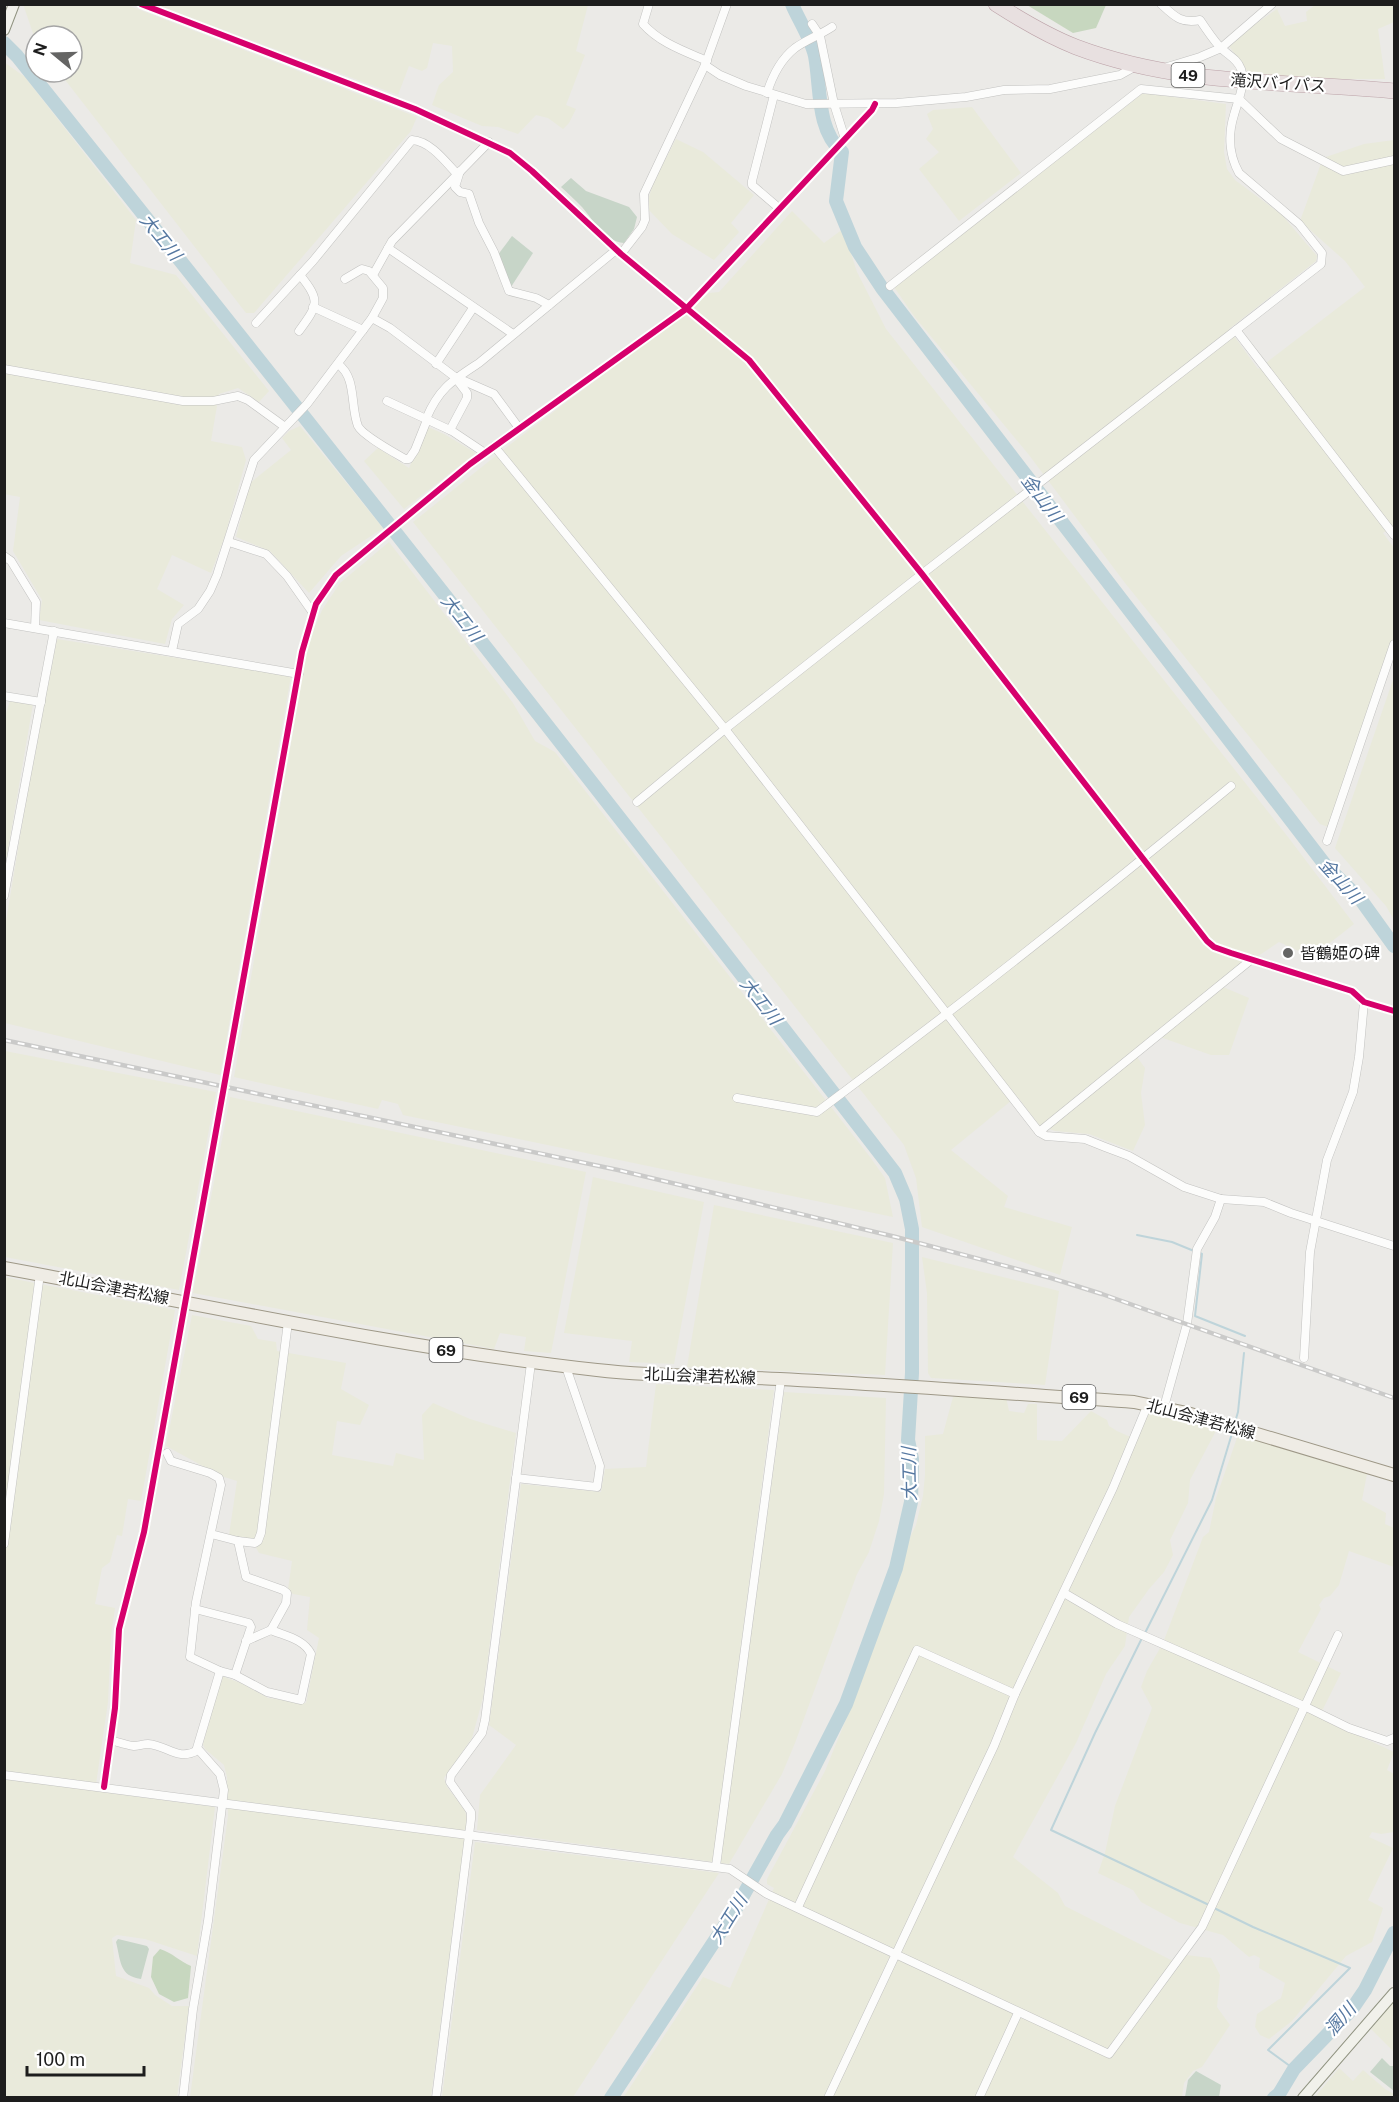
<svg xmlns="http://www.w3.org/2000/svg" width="1399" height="2102" viewBox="0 0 1399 2102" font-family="'Public Sans','Noto Sans JP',sans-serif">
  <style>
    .farmland { fill: #e9eadb }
    .forest { fill: #c7d7bf }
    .cemetery { fill: #c7d5c8 }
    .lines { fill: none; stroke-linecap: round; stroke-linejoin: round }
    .stream { stroke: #bed4da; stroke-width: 2 }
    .river { stroke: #bed4da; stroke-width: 14 }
    .street-casing { stroke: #c2c2c0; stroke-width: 9 }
    .secondary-casing { stroke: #909381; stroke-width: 12 }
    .primary-casing { stroke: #9e9887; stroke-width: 14 }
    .highway-casing { stroke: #bca2a8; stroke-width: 16 }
    .street { stroke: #fcfcfb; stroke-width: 8 }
    .secondary { stroke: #f1f1eb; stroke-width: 10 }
    .primary { stroke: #efece5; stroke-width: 12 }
    .highway { stroke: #e8e0e0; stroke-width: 15 }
    .rail-casing { stroke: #cacac9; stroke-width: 4.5 }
    .rail { stroke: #fff; stroke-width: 2; stroke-dasharray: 7; stroke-linecap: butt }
    .cycleway-casing { stroke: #fff; stroke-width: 10 }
    .cycleway { stroke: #d6006c; stroke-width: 6 }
    .poi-dot { fill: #656564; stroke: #fff; stroke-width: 2 }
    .labels { text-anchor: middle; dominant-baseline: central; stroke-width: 4.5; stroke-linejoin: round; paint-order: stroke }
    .shield { fill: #fff; stroke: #616161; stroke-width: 1.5 }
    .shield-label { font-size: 15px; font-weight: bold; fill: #1d1d1d }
    .street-label { font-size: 16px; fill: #1d1d1d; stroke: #fff }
    .poi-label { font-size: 16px; fill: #1d1d1d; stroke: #fff; text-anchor: start }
    .water-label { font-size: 18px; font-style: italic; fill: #5678a1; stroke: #fff }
  </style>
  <rect width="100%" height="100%" fill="#ebeae7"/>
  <g class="farmland">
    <path d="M23,4L127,5L417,117L411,131L254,313H246L59,72H72V36H36V42Z"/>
    <path d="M157,5H588L576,51L585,55L566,105L576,109L569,123L563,129L548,118L536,115L518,134L498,127L482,126L432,105L439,85L453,72L452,46L433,43L427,68L422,71L409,66L398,95Z"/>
    <path d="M1315,5H1394V22L1378,29L1385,79H1321L1250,75L1229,46L1248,29L1277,9L1285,26L1307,21L1306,12Z"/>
    <path d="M4,62L25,77L136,220L130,263L176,275L269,391L259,402L238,388L219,394L211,441L242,447L246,460L225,536L211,573L172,555L157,589L184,605L172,619L165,644L39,620L42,600L13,551L20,497L4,494Z"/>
    <path d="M1143,93L1226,104L1224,152L1227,169L1235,180L1282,215L1317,256L1316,261L1229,329L1258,369L1365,287L1345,261L1300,221L1323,158L1364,144L1394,140V525L1383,533L1394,548V636L1332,824L1328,827L1320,824L1125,583L1029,455L914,316L894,287Z"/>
    <path d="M972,107L1021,173L959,221L919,169L939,152L926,139L933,129L927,114L933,110Z"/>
    <path d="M676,139L703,152L754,195L731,223L739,232L714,260L672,234L649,210V197L654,181Z"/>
    <path d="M792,211L824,243L843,229L857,272L886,329L1288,837L1354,924L1312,957L1279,942L1216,984L1249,998L1229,1055H1211L1160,1037L1137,1057L1145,1068L1141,1093L1145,1125L1133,1151L1089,1134L1055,1131L1039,1125L1017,1096L951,1150L1008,1196L1004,1207L1072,1227L1060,1275L922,1227L916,1178L904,1145L413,522L508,446L683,315L709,293L719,292Z"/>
    <path d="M300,426L383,528L341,556L309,593L270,551L236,537L250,483L291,450L282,438L289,431Z"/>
    <path d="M428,427L444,434L476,453L404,509L364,461L378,448L409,468Z"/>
    <path d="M389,542L513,703L535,741L555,752L870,1157L885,1178L893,1217L403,1115L398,1104L382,1100L378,1109L234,1077L308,644L322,610L340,583Z"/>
    <path d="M57,639L291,676L220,1075L5,1023V927L34,753Z"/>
    <path d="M1394,677V920L1386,906L1335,848Z"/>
    <path d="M10,701L33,704L5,867L4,719Z"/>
    <path d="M5,1051L216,1092L179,1290L5,1257Z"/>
    <path d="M230,1097L586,1172L551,1353L524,1351L526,1337L500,1333L494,1349L193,1293Z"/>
    <path d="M593,1177L704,1202L674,1364L629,1362L632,1341L564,1333Z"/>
    <path d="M714,1205L893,1243L885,1375L687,1367Z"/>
    <path d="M922,1257L1059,1291L1045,1385L931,1378L928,1373L927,1293Z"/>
    <path d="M4,1277L175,1310L141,1501L128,1499L122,1536L117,1535L110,1562L102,1568L95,1604L115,1608L111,1637L108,1702L95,1791L215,1807L197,1956L145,1939L117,1935L112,1938L116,1976L149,1988L155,1995L172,2006H189L177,2097H5Z"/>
    <path d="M192,1315L251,1326L258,1339L276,1342L277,1351L346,1363L341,1389L369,1405L360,1425L337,1421L332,1455L393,1466L396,1453L424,1460L422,1415L433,1403L470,1419L516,1433L483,1698L472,1738L444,1778L447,1787L465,1810L467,1821L431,2097H190L228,1816L227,1777L224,1765L205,1749L203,1744L222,1676L243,1684L268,1698L306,1703L319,1638L307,1630L310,1597L293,1594L288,1589L292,1561L259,1553L251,1539L229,1535L237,1481L221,1476L166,1446Z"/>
    <path d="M656,1384L774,1390L713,1862L477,1830L480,1795L516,1745L489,1725L521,1484L601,1492L605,1469L646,1467Z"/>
    <path d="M784,1392L886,1398L884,1494L879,1521L869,1552L857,1574L795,1743L782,1774L729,1864L720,1863Z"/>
    <path d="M953,1397H1006L1009,1411L1024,1413L1028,1404H1037V1440L1062,1441L1091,1411L1107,1420L1109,1426L1117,1431L1135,1439L1148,1408L1218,1427L1190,1480L1188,1503L1170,1540L1173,1555L1164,1572L1149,1589L1129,1617L1125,1646L1106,1674L1076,1743L1013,1857L1058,1893L1065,1906L1173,1961L1181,1962L1186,1955L1211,1958L1220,1975L1217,2007L1230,2025L1202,2067L1193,2071L1184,2083L1182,2097L623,2098L703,1977L730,1988L774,1888L767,1884V1879L825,1771L856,1695L905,1548L916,1525L923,1496L925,1475V1436L943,1434Z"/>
    <path d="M1238,1435L1367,1474L1362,1500L1386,1513L1385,1524L1394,1528V1567L1349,1551L1339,1585L1330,1596L1324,1598L1319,1605L1321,1609L1298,1652L1341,1673L1319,1717L1394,1752L1387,1770L1394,1774V1832L1381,1834L1372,1832L1369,1837L1393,1848L1368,1900L1383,1908L1372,1942L1346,1956L1292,2021L1269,2039L1260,2035L1255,2027L1257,2014L1281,1998L1285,1983L1259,1968L1260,1958L1254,1955L1249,1957L1223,1935L1180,1923L1141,1902L1133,1890L1098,1873L1105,1853L1115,1806L1152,1708L1141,1687L1147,1671L1163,1643L1203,1537L1209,1532L1216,1498Z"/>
    <path d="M475,1842L719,1873L573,2097H442Z"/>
    <path d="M1394,2001V2052L1371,2029Z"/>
    <path d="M1339,2068L1353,2081L1363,2070L1385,2089L1394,2094V2097H1315Z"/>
  </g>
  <g class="forest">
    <path d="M1027,5L1106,4V5L1096,28L1073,33Z"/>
    <path d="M160,1949C173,1953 179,1961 191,1966L188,1998L174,2002L159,1994L151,1977L153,1957Z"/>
  </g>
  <g class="cemetery">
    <path d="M571,178L586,191L629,207L637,217L634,229L624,243C604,241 594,221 582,207C575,200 568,193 561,187Z"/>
    <path d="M512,236L533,253L511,287L497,256Z"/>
    <path d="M118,1939L147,1946L149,1949L141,1979C119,1976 121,1961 116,1942Z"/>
    <path d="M1382,2058L1390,2066H1394V2091L1370,2072Z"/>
    <path d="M1196,2071L1221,2085L1219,2097H1185L1188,2080Z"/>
  </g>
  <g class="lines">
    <g class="stream">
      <path d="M1137,1235L1172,1242L1194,1251"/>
      <path d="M1200,1253L1202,1254L1195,1316L1245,1336"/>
      <path d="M1235,1422L1238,1412L1244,1353"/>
      <path d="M1145,1633L1212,1500L1233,1430"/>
      <path d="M1142,1638L1095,1733L1051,1830L1209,1905"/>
      <path d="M1214,1908L1253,1927L1350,1968L1268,2050L1294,2069"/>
    </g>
    <g class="river">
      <path d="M792,4C797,17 811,38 815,56C821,88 816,129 842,152L836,201L855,247L882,288L1326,866L1361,900L1394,946"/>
      <path d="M4,43L17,56C313,426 606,798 895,1173L906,1199L912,1229V1373L908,1440L912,1459L911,1502L896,1568L846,1704L785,1824L777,1835L735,1910L611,2098"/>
      <path d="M1274,2098L1279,2094L1294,2069L1352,2009L1365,1990L1394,1933"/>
    </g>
    <defs>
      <g id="street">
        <path d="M141,4L415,109L510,153L532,171L621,254L749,360L922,574L1207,941L1214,947L1231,953L1352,991L1364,1002L1394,1011"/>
        <path d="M649,4L643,24C660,43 684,51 707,61"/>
        <path d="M812,24L820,36L834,104L845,139"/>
        <path d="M705,65L720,75L746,86L806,104L897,103L966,97L1004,90L1050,89L1120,75L1136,66"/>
        <path d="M1167,67L1200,57L1221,48L1272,4"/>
        <path d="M767,93C772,77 781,59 795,48C806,40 820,35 832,27"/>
        <path d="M774,95L752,181V185L780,209"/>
        <path d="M460,171L455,187L460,192L469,194L479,223L494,252L509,291L536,298L549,305"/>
        <path d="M388,248L513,334"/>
        <path d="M621,254L642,227L645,220L644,194L705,65L727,4"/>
        <path d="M373,275L392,241L489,142"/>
        <path d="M890,286L1141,89L1239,99L1281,139L1343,171L1394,160"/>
        <path d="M313,307L363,330"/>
        <path d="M372,318L390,328L455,377L494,394L519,428"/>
        <path d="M256,323L313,261L412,140C430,141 445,161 457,174"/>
        <path d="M1236,330L1394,535"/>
        <path d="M299,331C318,305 321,301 300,275"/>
        <path d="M338,364C357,378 350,406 358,426C362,435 395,453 405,459H409L415,450L427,420"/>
        <path d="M436,364L473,308"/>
        <path d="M4,369L183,401H213L238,396L248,400L285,427"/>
        <path d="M387,401L452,431L485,453"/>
        <path d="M426,419C439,388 453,380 479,363L616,250"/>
        <path d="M450,430L467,398V393L455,377"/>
        <path d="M494,446L725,729L1039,1132L1046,1136L1085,1139L1105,1147L1129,1156L1184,1187L1221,1199"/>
        <path d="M229,542L266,554L287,576L313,613"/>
        <path d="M4,556L11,561L36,602L35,628"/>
        <path d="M4,623L299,674"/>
        <path d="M172,651L178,624L198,609L210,591L217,575L254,460L307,404L372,318L383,298V288L369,271L362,269L345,279"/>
        <path d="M4,696L41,702"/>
        <path d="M637,802L725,729L922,574L1321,264L1322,253L1299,224L1239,173C1229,155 1228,134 1234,115C1238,100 1246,84 1241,69C1237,58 1227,55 1219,46C1212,38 1206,29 1200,20C1181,24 1174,16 1161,4"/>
        <path d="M1327,841L1394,644"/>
        <path d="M4,896L54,631"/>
        <path d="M737,1098L817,1112C958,1007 1096,898 1231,786"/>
        <path d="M1039,1132L1252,959"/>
        <path d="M1304,1358L1310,1252L1327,1160L1353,1092L1359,1057L1364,1002"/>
        <path d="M1164,1407L1187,1324L1197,1249L1215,1217L1221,1199L1264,1202L1291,1213L1394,1246"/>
        <path d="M167,1453L171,1461L210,1473L219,1478L221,1485L196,1602L190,1657L220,1671L235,1675L267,1692L301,1700L311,1654C304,1639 285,1636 271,1630L286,1603L287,1593L283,1590L246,1577L238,1541"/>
        <path d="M516,1478L597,1487L600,1466L566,1367"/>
        <path d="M211,1534L238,1541L255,1543L258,1541L261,1533L288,1322"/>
        <path d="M4,1544L40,1274"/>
        <path d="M1064,1593L1117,1624L1304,1706L1349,1728L1387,1741L1394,1738"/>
        <path d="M195,1609L249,1623L251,1627L235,1675"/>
        <path d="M246,1641L271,1630"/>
        <path d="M110,1740C118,1742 126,1745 134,1746C138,1746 143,1744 148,1744C167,1745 178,1762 198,1750"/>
        <path d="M4,1775L730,1869L767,1894L1109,2054L1202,1927L1338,1635"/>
        <path d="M104,1787L115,1708L119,1629L144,1532L302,652L316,604L336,575L470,464L686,309L872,110L875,104"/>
        <path d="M716,1866L781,1379"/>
        <path d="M798,1907L917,1650L1015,1694"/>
        <path d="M183,2098L193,2009L208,1921L224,1790L220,1774L197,1748L220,1671"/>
        <path d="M436,2098L471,1819V1812L450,1782L451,1775L482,1733L485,1720L531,1363"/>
        <path d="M828,2098L994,1746L1015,1694L1113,1488L1148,1404"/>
        <path d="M979,2098L1018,2013"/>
      </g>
      <g id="secondary">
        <path d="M4,30L14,4"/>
        <path d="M1303,2098L1394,1993"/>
      </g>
      <path id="primary" d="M4,1268C201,1304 398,1348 597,1370C658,1377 719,1376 780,1379C898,1385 1016,1394 1134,1402L1187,1413L1394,1475"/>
      <path id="highway" d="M996,4C1021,20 1048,36 1076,47C1179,86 1287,81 1394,91"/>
    </defs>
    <use href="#street" class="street-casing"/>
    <use href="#secondary" class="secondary-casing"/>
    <use href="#primary" class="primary-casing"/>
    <use href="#highway" class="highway-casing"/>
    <use href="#street" class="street"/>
    <use href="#secondary" class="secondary"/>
    <use href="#primary" class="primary"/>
    <use href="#highway" class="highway"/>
    <defs>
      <path id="rail" d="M4,1040L618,1170L896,1237L1051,1278L1102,1294L1394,1398"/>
    </defs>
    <use href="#rail" class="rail-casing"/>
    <use href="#rail" class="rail"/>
    <defs>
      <g id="cycleway">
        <path d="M141,4L415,109L510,153L532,171L621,254L749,360L922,574L1207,941L1214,947L1231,953L1352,991L1364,1002L1394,1011"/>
        <path d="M104,1787L115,1708L119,1629L144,1532L302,652L316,604L336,575L470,464L686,309L872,110L875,104"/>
      </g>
    </defs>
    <use href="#cycleway" class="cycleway-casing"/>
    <use href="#cycleway" class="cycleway"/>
  </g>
  <circle class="poi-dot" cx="1288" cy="953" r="6"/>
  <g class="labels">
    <g class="shield">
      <rect x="1171.5" y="63" width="33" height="24" rx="4.5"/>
      <rect x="429.5" y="1338" width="33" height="24" rx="4.5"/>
      <rect x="1062.5" y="1385" width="33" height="24" rx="4.5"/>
    </g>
    <g class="shield-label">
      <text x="1188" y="75">49</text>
      <text x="446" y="1350">69</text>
      <text x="1079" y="1397">69</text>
    </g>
    <g class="street-label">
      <text transform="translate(1278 83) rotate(4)">滝沢バイパス</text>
      <text transform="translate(114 1288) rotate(11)">北山会津若松線</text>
      <text transform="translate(700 1376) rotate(2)">北山会津若松線</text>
      <text transform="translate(1201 1419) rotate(15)">北山会津若松線</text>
    </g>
    <g class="poi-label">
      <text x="1300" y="953">皆鶴姫の碑</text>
    </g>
    <g class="water-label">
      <text transform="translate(161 237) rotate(51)">大工川</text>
      <text transform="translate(1042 498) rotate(53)">金山川</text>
      <text transform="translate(462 618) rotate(52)">大工川</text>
      <text transform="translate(1341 881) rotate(48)">金山川</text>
      <text transform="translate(761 1001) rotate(52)">大工川</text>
      <text transform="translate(909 1474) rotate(-91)">大工川</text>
      <text transform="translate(728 1919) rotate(-58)">大工川</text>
      <text transform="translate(1340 2019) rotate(-49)">溷川</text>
    </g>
  </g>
  <rect width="1399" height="2102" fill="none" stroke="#1d1d1d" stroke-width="12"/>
  <g transform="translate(54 54) rotate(289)"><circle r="28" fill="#ffffff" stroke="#a5a5a5" stroke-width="1.5"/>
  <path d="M0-4.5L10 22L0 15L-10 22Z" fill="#656564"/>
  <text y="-9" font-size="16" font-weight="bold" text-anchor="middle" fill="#1d1d1d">N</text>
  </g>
  <path d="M27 2066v9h117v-9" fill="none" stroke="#1d1d1d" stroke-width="3"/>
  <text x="36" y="2066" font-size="18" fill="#1d1d1d" stroke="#ffffff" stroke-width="4.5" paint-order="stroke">100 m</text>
</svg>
